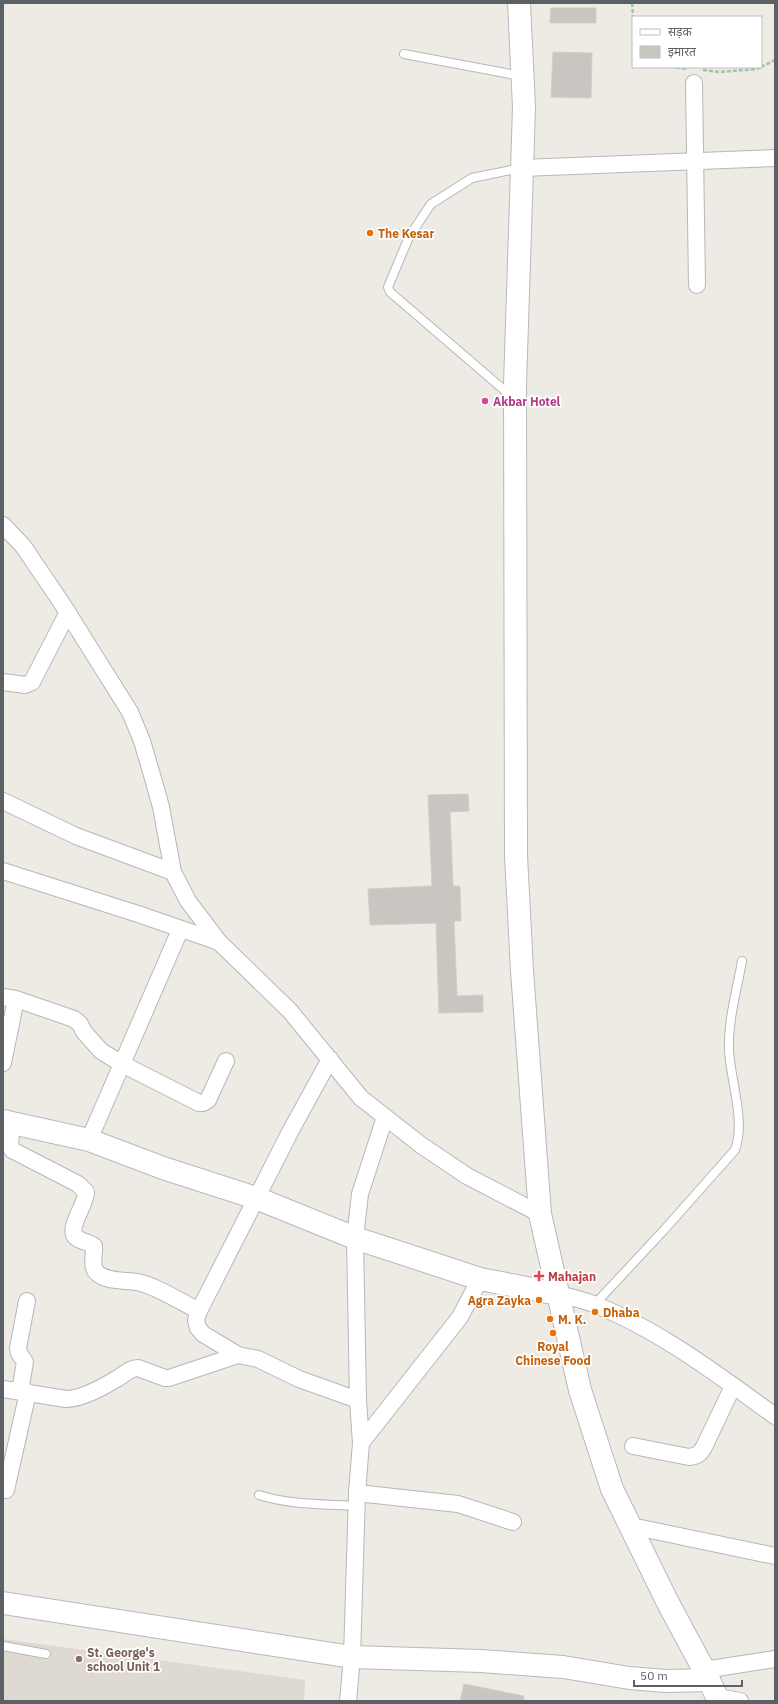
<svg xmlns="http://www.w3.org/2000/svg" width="778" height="1704" viewBox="0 0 778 1704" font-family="'IBM Plex Sans','Noto Sans Devanagari',sans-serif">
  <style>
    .education { fill: #dedad2 }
    .building { fill: #c9c6c1; stroke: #d3cdc3 }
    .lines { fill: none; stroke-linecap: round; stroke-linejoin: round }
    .lane-casing { stroke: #b5b7bb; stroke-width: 10 }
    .street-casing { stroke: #b5b7bb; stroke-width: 18 }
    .secondary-casing { stroke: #b6b9be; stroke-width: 24 }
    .path { stroke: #9bc6a4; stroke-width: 2.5; stroke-dasharray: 4 2; stroke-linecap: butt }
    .lane { stroke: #fff; stroke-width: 8 }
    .street { stroke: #fff; stroke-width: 16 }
    .secondary { stroke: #fff; stroke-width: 22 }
    .food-dot { fill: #e8710a; stroke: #fff; stroke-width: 1.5 }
    .hotel-dot { fill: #d1479c; stroke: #fff; stroke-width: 1.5 }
    .health-dot { fill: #e0444e; stroke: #fff; stroke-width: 1.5 }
    .education-dot { fill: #8d6e63; stroke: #fff; stroke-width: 1.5 }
    .labels { text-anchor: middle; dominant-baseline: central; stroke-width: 3.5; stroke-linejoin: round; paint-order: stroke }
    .food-label { font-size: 12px; font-weight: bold; fill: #c56008; stroke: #fff; text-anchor: start }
    .hotel-label { font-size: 12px; font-weight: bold; fill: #b23c85; stroke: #fff; text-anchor: start }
    .health-label { font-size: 12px; font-weight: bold; fill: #be3a42; stroke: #fff; text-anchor: start }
    .education-label { font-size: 12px; font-weight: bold; fill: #785e54; stroke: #fff; text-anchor: start }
  </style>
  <rect width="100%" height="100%" fill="#eeebe4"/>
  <path class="education" d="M3,1639L305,1680L304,1701H3Z"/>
  <g class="building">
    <path d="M551,8H596V23H550Z"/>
    <path d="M553,52L592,53L591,98L551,97Z"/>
    <path d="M468,794L469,811L450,812L453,886H460L461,921H454L457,996L483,995V1012L439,1013L436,923L370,925L368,889L432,886L428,795Z"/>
    <path d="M464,1684L524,1696L523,1701H460Z"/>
  </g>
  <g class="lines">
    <defs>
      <g id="lane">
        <path d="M404,54L521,76"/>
        <path d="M511,396L390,292L388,287L409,237L431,204L472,178L521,168"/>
        <path d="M595,1304L664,1230L735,1150C746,1120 730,1080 729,1049C728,1020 737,990 742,961"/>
        <path d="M259,1495C290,1505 323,1504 356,1506"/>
        <path d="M3,1646L46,1654"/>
      </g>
      <g id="street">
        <path d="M694,83L697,285"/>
        <path d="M522,168L775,158"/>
        <path d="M3,525L23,546L61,602L130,712L142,741L152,775L161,807L173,872L188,901L219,942L290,1011L361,1098L421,1145L467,1176L540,1214"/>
        <path d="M3,682L25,685L32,682L68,612"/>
        <path d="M3,801L76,836L173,872"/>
        <path d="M3,871L138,914L219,942"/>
        <path d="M3,997L16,999L74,1019L80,1024L84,1032L101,1051L122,1064L199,1103H203L208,1100L226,1061"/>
        <path d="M330,1059L290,1132L199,1311L196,1320L198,1328L203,1334L238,1355L258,1359L299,1379L358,1400"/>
        <path d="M3,1063L16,999"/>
        <path d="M12,1123L10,1145L12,1150L78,1184L86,1192C87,1203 65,1231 77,1238C82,1242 89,1242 94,1246C95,1255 90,1266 97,1273C107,1282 125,1280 137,1282C155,1285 181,1302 199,1311"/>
        <path d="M89,1140L180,930"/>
        <path d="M558,1294C571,1297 584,1300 596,1305C661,1331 718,1375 775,1416"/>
        <path d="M3,1389L66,1399C82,1399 105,1386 118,1378C125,1374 130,1368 138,1368L165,1378H169L238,1355"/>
        <path d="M20,1391L25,1362L19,1353L18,1348L27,1301"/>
        <path d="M361,1443L358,1400L355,1238L360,1194L385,1117"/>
        <path d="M633,1446L689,1457C697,1456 700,1454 704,1447L733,1386"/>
        <path d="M6,1490L28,1392"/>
        <path d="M357,1493L458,1504L513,1522"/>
        <path d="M631,1526L775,1556"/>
        <path d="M704,1670L775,1659"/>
        <path d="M717,1697L740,1701"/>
        <path d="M348,1701L352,1657L357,1493L361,1443L460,1317L480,1279"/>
      </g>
      <g id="secondary">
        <path d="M519,3L524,107L515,385L516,855L522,971L540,1214L580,1390L612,1489L668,1603L704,1670L719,1701"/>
        <path d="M3,1121L89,1140L163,1168L256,1198L355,1238L480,1279L558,1294"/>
        <path d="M3,1603L352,1657L481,1661L563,1667L629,1678L666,1681L709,1680"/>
      </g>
    </defs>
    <use href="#lane" class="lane-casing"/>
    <use href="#street" class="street-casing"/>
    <use href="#secondary" class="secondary-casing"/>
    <g class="path">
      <path d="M632,3L633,17"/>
      <path d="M670,67L688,69"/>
      <path d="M761,67L775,60"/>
      <path d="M703,70L719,72L757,69L761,67"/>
    </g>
    <use href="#lane" class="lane"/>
    <use href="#street" class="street"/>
    <use href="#secondary" class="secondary"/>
  </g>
  <g class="food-dot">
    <circle cx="370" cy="233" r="4"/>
    <circle cx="539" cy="1300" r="4"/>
    <circle cx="595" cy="1312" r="4"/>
    <circle cx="550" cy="1319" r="4"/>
    <circle cx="553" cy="1333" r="4"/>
  </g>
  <circle class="hotel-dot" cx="485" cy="401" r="4"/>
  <path class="health-dot" d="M537 1270h4v4h4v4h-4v4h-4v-4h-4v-4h4z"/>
  <circle class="education-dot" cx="79" cy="1659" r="4"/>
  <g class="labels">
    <g class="food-label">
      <text x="378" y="233">The Kesar</text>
      <text x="531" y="1300" text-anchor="end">Agra Zayka</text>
      <text x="603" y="1312">Dhaba</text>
      <text x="558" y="1319">M. K.</text>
      <text x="553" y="1346" text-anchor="middle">Royal<tspan x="553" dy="14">Chinese Food</tspan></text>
    </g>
    <g class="hotel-label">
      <text x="493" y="401">Akbar Hotel</text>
    </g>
    <g class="health-label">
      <text x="548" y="1276">Mahajan</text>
    </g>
    <g class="education-label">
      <text x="87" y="1652">St. George's<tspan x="87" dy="14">school Unit 1</tspan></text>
    </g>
  </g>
  <rect width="778" height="1704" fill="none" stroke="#5c6165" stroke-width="8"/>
  <rect x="632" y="16" width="130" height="52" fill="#ffffff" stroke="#bec0c1"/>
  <rect x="640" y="29" width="20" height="6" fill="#ffffff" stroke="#bec0c1"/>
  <text x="668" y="36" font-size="12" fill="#5c6165">सड़क</text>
  <rect x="640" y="46" width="20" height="12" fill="#c9c6c1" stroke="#bec0c1"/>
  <text x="668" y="56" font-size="12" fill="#5c6165">इमारत</text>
  <path d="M634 1680v6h108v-6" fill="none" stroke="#5c6165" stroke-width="2"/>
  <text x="640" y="1680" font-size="12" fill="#5c6165" stroke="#ffffff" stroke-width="3" paint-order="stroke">50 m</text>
</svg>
